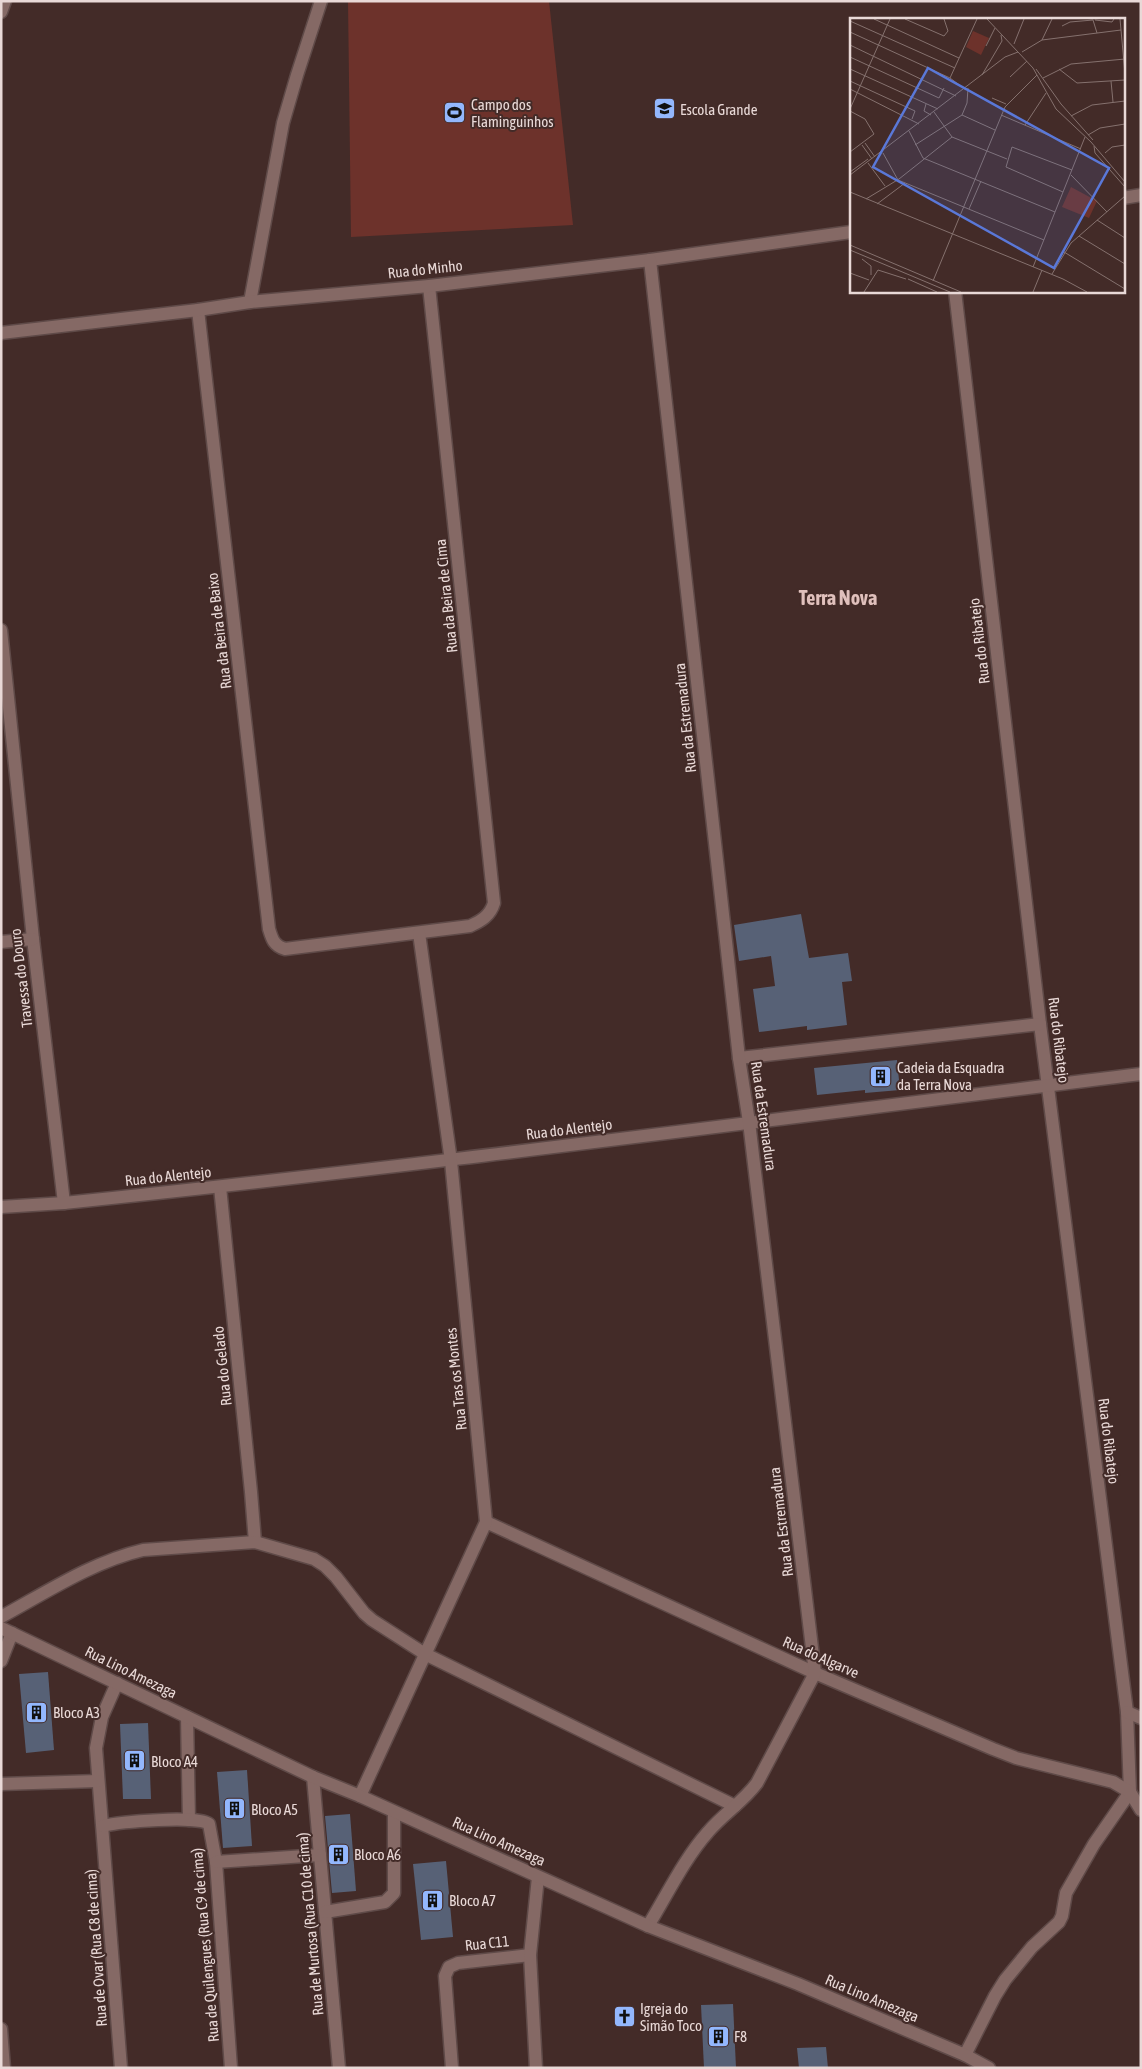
<svg xmlns="http://www.w3.org/2000/svg" width="1142" height="2069" viewBox="0 0 1142 2069" font-family="'Asap Condensed',sans-serif">
  <style>
    .green { fill: #6d322b }
    .building { fill: #576176 }
    .lines { fill: none; stroke-linecap: round; stroke-linejoin: round }
    .minor-casing { stroke: #5f4a48; stroke-width: 15 }
    .tertiary-casing { stroke: #5f4a48; stroke-width: 15 }
    .minor { stroke: #856965; stroke-width: 12 }
    .tertiary { stroke: #856965; stroke-width: 12 }
    .labels { text-anchor: middle; dominant-baseline: central; stroke-width: 4; stroke-linejoin: round; paint-order: stroke }
    .poi-label { font-size: 15px; fill: #e9d9d7; stroke: #432b28; text-anchor: start }
    .street-label { font-size: 15px; fill: #e9d9d7; stroke: #432b28 }
    .district-label { font-size: 20px; font-weight: bold; fill: #e0c0bc; stroke: #432b28 }
    .inset-road { fill: none; stroke: #85716e; stroke-width: 1 }
    .view { fill: #5a78d8; fill-opacity: 0.15; stroke: #5a78d8; stroke-width: 2.5 }
    .inset-edge { fill: none; stroke: #e9d9d7; stroke-width: 2.5 }
  </style>
  <rect width="100%" height="100%" fill="#432b28"/>
  <path class="green" d="M348,1H549L573,225L351,237Z"/>
  <g class="building">
    <path d="M801,914L809,958L848,953L852,981L842,982L847,1025L807,1030V1026L759,1032L753,989L775,986L771,956L739,961L734,925Z"/>
    <path d="M897,1060L900,1090L865,1093V1090L817,1095L814,1068Z"/>
    <path d="M48,1672L54,1750L26,1753L19,1674Z"/>
    <path d="M148,1723L151,1799H123L120,1724Z"/>
    <path d="M247,1770L252,1846L223,1848L217,1772Z"/>
    <path d="M350,1814L356,1891L332,1893L325,1816Z"/>
    <path d="M446,1861L453,1937L421,1940L413,1864Z"/>
    <path d="M733,2004L736,2068H704L701,2005Z"/>
    <path d="M826,2047L828,2068H799L797,2048Z"/>
  </g>
  <g class="lines">
    <defs>
      <g id="minor">
        <path d="M1,12L5,1"/>
        <path d="M1123,198L1141,195"/>
        <path d="M955,291L1040,1024L1127,1712L1130,1792L1094,1844L1066,1893L1062,1916L1059,1922L1032,1947L1005,1980L995,1996L965,2055"/>
        <path d="M250,302L283,123L297,75L321,1"/>
        <path d="M198,310L269,929C272,939 274,946 285,949L470,926C481,921 490,916 494,903L429,286"/>
        <path d="M1,333L198,310L250,302L429,286L650,260L851,232"/>
        <path d="M1,630L33,939L64,1203"/>
        <path d="M1,942L33,939"/>
        <path d="M739,1058L1040,1024"/>
        <path d="M220,1187L251,1492L255,1542"/>
        <path d="M1,1207L64,1203C423,1166 782,1118 1141,1074"/>
        <path d="M486,1522L815,1673L993,1749L1016,1758L1113,1782L1130,1792L1141,1810"/>
        <path d="M1,1617C47,1592 92,1562 143,1550L255,1542L314,1559L325,1566L336,1577L364,1613L372,1620L425,1654L735,1806"/>
        <path d="M1,1661L12,1633"/>
        <path d="M117,1683L102,1717L96,1748L121,2068"/>
        <path d="M1127,1712L1141,1718"/>
        <path d="M187,1717L189,1820"/>
        <path d="M313,1777L339,2068"/>
        <path d="M1,1784L98,1781"/>
        <path d="M360,1796L486,1522L451,1161L419,933"/>
        <path d="M103,1826C119,1822 198,1815 209,1824L216,1862L231,2068"/>
        <path d="M216,1862L320,1855"/>
        <path d="M325,1912L385,1902L394,1893V1812"/>
        <path d="M648,1926C667,1895 684,1859 708,1832C723,1814 743,1802 757,1783L815,1673L749,1122L739,1058L650,260"/>
        <path d="M1,2029L4,2068"/>
        <path d="M452,2068L445,1976L449,1967L458,1963L530,1955"/>
        <path d="M536,2068L530,1955L538,1877"/>
      </g>
      <path id="tertiary" d="M1,1628L313,1777L360,1796L648,1926L798,1984L965,2055L989,2068"/>
    </defs>
    <use href="#minor" class="minor-casing"/>
    <use href="#tertiary" class="tertiary-casing"/>
    <use href="#minor" class="minor"/>
    <use href="#tertiary" class="tertiary"/>
  </g>
  <defs>
    <symbol id="school-square" viewBox="-11 -11 22 22"><rect x="-9" y="-9" width="18" height="18" rx="4" fill="#93b7fd" stroke="#432b28"/><path d="M0-5L7-2L0 1L-7-2ZM-4 1L0 2.5L4 1V4Q0 6-4 4Z" fill="#111"/></symbol>
    <symbol id="stadium-square" viewBox="-11 -11 22 22"><rect x="-9" y="-9" width="18" height="18" rx="4" fill="#93b7fd" stroke="#432b28"/><path d="M0-5a6.5 5 0 1 0 0 10a6.5 5 0 1 0 0-10ZM-3.5-1.8h7v3.6h-7Z" fill="#111"/></symbol>
    <symbol id="building-square" viewBox="-11 -11 22 22"><rect x="-9" y="-9" width="18" height="18" rx="4" fill="#93b7fd" stroke="#432b28"/><path d="M-4-6H4V6H1V3H-1V6H-4ZM-2.5-4.3h1.7v1.8h-1.7ZM.8-4.3h1.7v1.8H.8ZM-2.5-1h1.7V.8h-1.7ZM.8-1h1.7V.8H.8Z" fill="#111"/></symbol>
    <symbol id="church-square" viewBox="-11 -11 22 22"><rect x="-9" y="-9" width="18" height="18" rx="4" fill="#93b7fd" stroke="#432b28"/><path d="M-1.2-6h2.4v3.5h3.3v2.4h-3.3V6h-2.4V-.1h-3.3v-2.4h3.3Z" fill="#111"/></symbol>
  </defs>
  <g fill-rule="evenodd">
    <use href="#school-square" x="652" y="96" width="25" height="25"/>
    <use href="#stadium-square" x="442" y="100" width="25" height="25"/>
    <use href="#building-square" x="868" y="1064" width="25" height="25"/>
    <use href="#building-square" x="24" y="1700" width="25" height="25"/>
    <use href="#building-square" x="122" y="1748" width="25" height="25"/>
    <use href="#building-square" x="222" y="1796" width="25" height="25"/>
    <use href="#building-square" x="326" y="1842" width="25" height="25"/>
    <use href="#building-square" x="420" y="1888" width="25" height="25"/>
    <use href="#church-square" x="612" y="2004" width="25" height="25"/>
    <use href="#building-square" x="706" y="2024" width="25" height="25"/>
  </g>
  <g class="labels">
    <g class="poi-label">
      <text x="471" y="104">Campo dos<tspan x="471" dy="17">Flaminguinhos</tspan></text>
      <text x="680" y="109">Escola Grande</text>
      <text x="897" y="1067">Cadeia da Esquadra<tspan x="897" dy="17">da Terra Nova</tspan></text>
      <text x="53" y="1712">Bloco A3</text>
      <text x="151" y="1761">Bloco A4</text>
      <text x="251" y="1809">Bloco A5</text>
      <text x="354" y="1854">Bloco A6</text>
      <text x="449" y="1900">Bloco A7</text>
      <text x="640" y="2008">Igreja do<tspan x="640" dy="17">Simão Toco</tspan></text>
      <text x="734" y="2036">F8</text>
    </g>
    <g class="street-label">
      <text transform="translate(425 269) rotate(-6)">Rua do Minho</text>
      <text transform="translate(446 596) rotate(-96)">Rua da Beira de Cima</text>
      <text transform="translate(219 631) rotate(-97)">Rua da Beira de Baixo</text>
      <text transform="translate(979 641) rotate(-97)">Rua do Ribatejo</text>
      <text transform="translate(685 718) rotate(-96)">Rua da Estremadura</text>
      <text transform="translate(21 978) rotate(-97)">Travessa do Douro</text>
      <text transform="translate(1059 1040) rotate(83)">Rua do Ribatejo</text>
      <text transform="translate(764 1116) rotate(82)">Rua da Estremadura</text>
      <text transform="translate(569 1129) rotate(-7)">Rua do Alentejo</text>
      <text transform="translate(168 1176) rotate(-6)">Rua do Alentejo</text>
      <text transform="translate(222 1366) rotate(-96)">Rua do Gelado</text>
      <text transform="translate(456 1379) rotate(-96)">Rua Tras os Montes</text>
      <text transform="translate(1109 1441) rotate(83)">Rua do Ribatejo</text>
      <text transform="translate(781 1522) rotate(-97)">Rua da Estremadura</text>
      <text transform="translate(821 1657) rotate(24)">Rua do Algarve</text>
      <text transform="translate(131 1672) rotate(26)">Rua Lino Amezaga</text>
      <text transform="translate(499 1841) rotate(24)">Rua Lino Amezaga</text>
      <text transform="translate(310 1924) rotate(-95)">Rua de Murtosa (Rua C10 de cima)</text>
      <text transform="translate(487 1943) rotate(-6)">Rua C11</text>
      <text transform="translate(205 1945) rotate(-95)">Rua de Quilengues (Rua C9 de cima)</text>
      <text transform="translate(96 1948) rotate(-94)">Rua de Ovar (Rua C8 de cima)</text>
      <text transform="translate(872 1998) rotate(23)">Rua Lino Amezaga</text>
    </g>
    <g class="district-label">
      <text x="838" y="597">Terra Nova</text>
    </g>
  </g>
  <g transform="translate(850 18)">
    <rect width="275" height="275" fill="#432b28"/>
    <path d="M123,13L139,20L131,37L116,29ZM221,169L247,183L239,200L212,189Z" fill="#6d322b"/>
    <path class="inset-road" d="M24,1L109,40M55,1L94,18L98,13L94,1M137,1L183,50L206,91L241,124L275,164M270,1L275,56M245,2L262,4L264,1M0,3L105,50M212,8L220,4L243,2L247,15M0,14L100,60L116,72M192,22L202,1M164,26L174,1M0,27L106,78M136,28L145,10M172,34L192,22L271,12M0,39L89,80L94,70M0,51L88,91M186,51L211,86L243,122M209,51L227,65L275,62M132,57L152,23L151,17M160,59L177,43M100,60L127,1M193,60L221,46L275,41M0,63L65,93L62,101M261,63L263,84M0,71L69,106M142,80L156,86M76,86L74,93L81,97M0,91L40,1M0,93L15,101L24,116L0,134M84,94L102,119L157,141M112,97L145,112M151,97L231,131M221,98L242,87L275,83M175,107L196,75M59,113L73,140L205,194M238,117L250,110L275,106M15,125L25,139M12,127L22,141M65,127L112,97L117,85L118,70M244,128L245,135L275,169M33,135L48,162L194,222M255,135L262,129L275,127M18,145L35,168M0,154L18,141M0,157L155,39L168,34M221,157L257,194M0,174L213,261L237,274M213,174L156,149L162,129L222,152M16,181L49,161L102,119M27,186L55,165M119,191L131,163M247,202L275,220M229,218L275,246M0,227L111,274M0,232L100,274M214,234L275,271M12,241L21,248V257M183,249L235,119M0,255L19,262M202,256L221,225L275,178M58,261L87,274M83,263L155,89L187,57M14,274L28,252L56,261M183,274L192,252"/>
    <path class="view" d="M78,50L259,150L204,250L23,149Z"/>
    <rect width="275" height="275" class="inset-edge"/>
  </g>
  <rect width="1142" height="2069" fill="none" stroke="#e9d9d7" stroke-width="5"/>
</svg>
